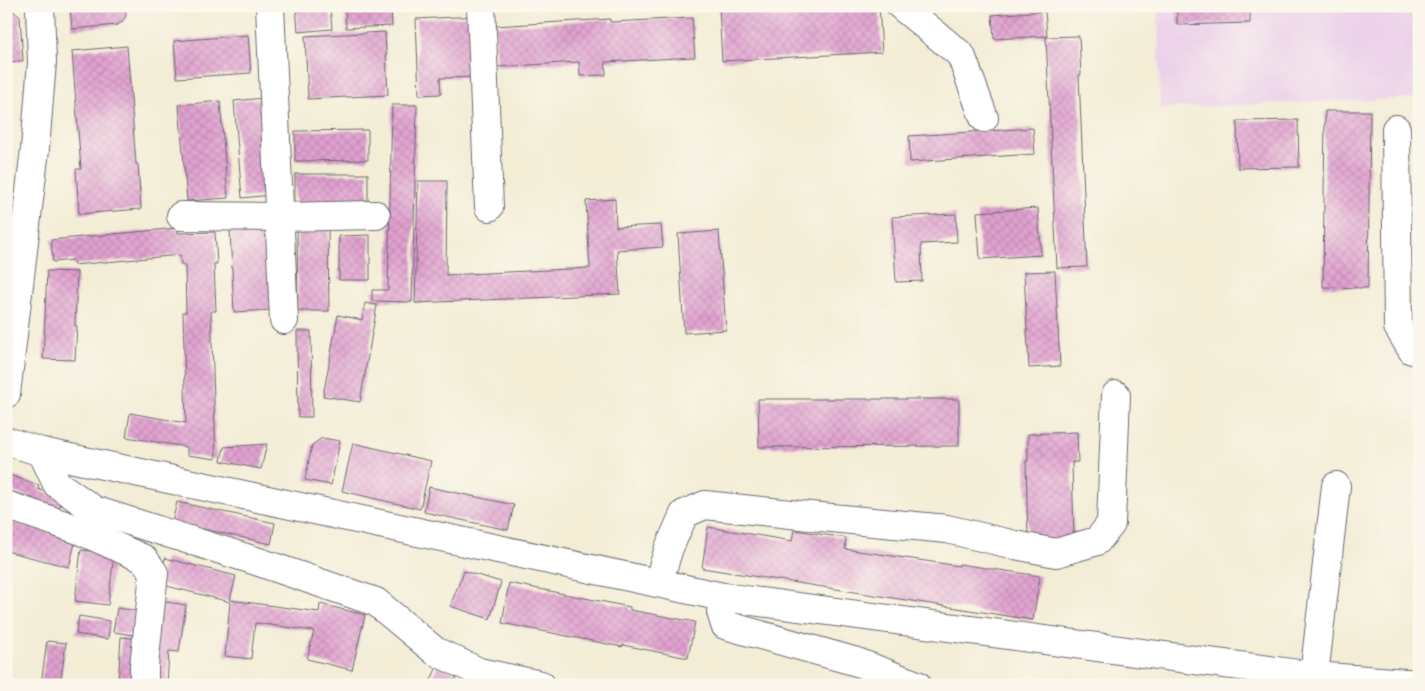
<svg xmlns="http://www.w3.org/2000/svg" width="1425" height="691" viewBox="0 0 1425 691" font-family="'Balsamiq Sans',sans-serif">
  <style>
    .built { fill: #ecd1ea }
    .building { fill: url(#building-cross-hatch) }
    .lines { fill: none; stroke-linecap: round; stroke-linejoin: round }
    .minor-casing { stroke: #6b6971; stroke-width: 30 }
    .minor { stroke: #fff; stroke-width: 28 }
  </style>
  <defs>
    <pattern id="building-cross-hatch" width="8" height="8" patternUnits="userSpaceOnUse" patternTransform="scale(1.25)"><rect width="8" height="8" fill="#e1a1d0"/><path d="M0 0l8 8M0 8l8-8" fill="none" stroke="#c18ab4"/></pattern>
  </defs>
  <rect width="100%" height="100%" fill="#fbf7ec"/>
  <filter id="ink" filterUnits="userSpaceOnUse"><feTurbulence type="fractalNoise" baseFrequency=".02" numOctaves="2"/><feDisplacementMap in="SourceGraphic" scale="10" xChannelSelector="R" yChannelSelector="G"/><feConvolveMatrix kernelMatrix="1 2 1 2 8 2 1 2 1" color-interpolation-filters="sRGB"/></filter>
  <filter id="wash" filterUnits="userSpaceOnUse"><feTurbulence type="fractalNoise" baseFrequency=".0096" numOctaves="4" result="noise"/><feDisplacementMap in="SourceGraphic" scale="20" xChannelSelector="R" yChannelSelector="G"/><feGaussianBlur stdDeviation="1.12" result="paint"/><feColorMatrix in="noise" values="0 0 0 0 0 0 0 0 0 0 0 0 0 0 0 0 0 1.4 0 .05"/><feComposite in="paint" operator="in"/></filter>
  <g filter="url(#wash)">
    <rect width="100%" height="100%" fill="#f3edd6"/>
    <path class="built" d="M1158,6H1419V98L1160,108Z"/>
    <g id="blocks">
      <g class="building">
        <path d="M70,6H125L126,16L122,22L117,25L72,29Z"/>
        <path d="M296,6H330L332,29L298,32Z"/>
        <path d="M345,6H391L392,26L346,28Z"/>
        <path d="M719,6H879L882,52L722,61Z"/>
        <path d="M1177,6H1250V23L1177,25Z"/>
        <path d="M6,11H13L20,17L23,61L6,62Z"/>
        <path d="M1045,11L1047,36L994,39L992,15Z"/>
        <path d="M478,16L480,77L440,78L441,94L419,95L416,19Z"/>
        <path d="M692,18L695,57L605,62L606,75L580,76L579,62L497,67L495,26L610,19V22Z"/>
        <path d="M385,32L388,95L308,99L305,36Z"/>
        <path d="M248,35L251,73L177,78L174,41Z"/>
        <path d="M1079,36L1081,75H1079L1087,267L1057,268L1046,37Z"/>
        <path d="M127,46L136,164H138L141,209L79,214L76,169H81L72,51Z"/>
        <path d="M264,98L271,195L242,198L234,101Z"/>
        <path d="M220,101L228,198L187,201L179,105Z"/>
        <path d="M392,105H417L412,302L372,301V290H388Z"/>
        <path d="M1325,111H1370L1368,288L1323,287Z"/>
        <path d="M1298,120L1299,167L1238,168L1237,121Z"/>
        <path d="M1033,128L1035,154L910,162L909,136Z"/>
        <path d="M368,130V160L295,161V131Z"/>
        <rect x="295" y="174" width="73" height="31"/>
        <path d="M418,181H447L446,275L590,268L586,201L615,199L616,227L661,225L663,247L617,250L620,294L415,303Z"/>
        <path d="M1038,208L1041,255L980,259L977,212Z"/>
        <path d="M956,214L957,242L921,244L922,281L896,282L892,217Z"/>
        <path d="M297,226H328L329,311H298Z"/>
        <path d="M178,228V233L215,232L217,264H214L216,311H211L216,459L187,455V447L126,437L130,413L186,423L183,312H186L185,265H181L180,255L74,265L73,260L53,262L51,240Z"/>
        <path d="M268,228L272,310L234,312L230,230Z"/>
        <path d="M719,231L726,330L684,333L678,234Z"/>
        <path d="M370,235V280H339V236Z"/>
        <path d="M47,271L77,272L75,326H77L75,360L43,359Z"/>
        <path d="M1055,271L1060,366L1029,368L1024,272Z"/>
        <path d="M365,303L377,305L360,402L323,396L338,315L362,320Z"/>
        <path d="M297,331H311L312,417H298Z"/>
        <path d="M758,399H959V446L759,447Z"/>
        <path d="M1077,432L1078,462H1072L1074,538L1028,540L1026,461H1028V434Z"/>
        <path d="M322,438L340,441L331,485L305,480L312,445Z"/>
        <path d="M353,443L431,461L420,509L342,491Z"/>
        <path d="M267,444L261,469L221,461L224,447Z"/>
        <path d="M6,474L39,485L38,489L62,499L58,513L31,503L33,498L6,490Z"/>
        <path d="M429,487L514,505L508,530L424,512Z"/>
        <path d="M177,502L275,523L271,544L172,522Z"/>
        <path d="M6,521L76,539L69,567L6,551Z"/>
        <path d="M708,527L792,541L794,530L846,538L845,549L959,566V564L1040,576L1033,620L702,568Z"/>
        <path d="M81,550L114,554L108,605L75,601Z"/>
        <path d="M165,558L236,576L230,600L319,612L320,604L365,615L352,670L307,659L314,631L255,623L251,659L225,656L230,602L159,584Z"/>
        <path d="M464,571L501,582L490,619L450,606Z"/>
        <path d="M509,583L630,607V610L695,622L688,658L623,645L622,647L502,623Z"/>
        <path d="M160,601L186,605L179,652L169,651L167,685H150Z"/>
        <path d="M117,608L145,612L141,636L113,632Z"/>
        <path d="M79,616L110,621L108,639L76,634Z"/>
        <path d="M121,637L141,639L138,685H118Z"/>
        <path d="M47,641L66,643L60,685L41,684Z"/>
        <path d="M438,664L458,674L453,685H429Z"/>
      </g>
    </g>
  </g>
  <g filter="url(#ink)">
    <use href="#blocks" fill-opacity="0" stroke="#6b6971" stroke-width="1"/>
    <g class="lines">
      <defs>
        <g id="minor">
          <path d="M270,6L284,320"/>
          <path d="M481,6L489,207"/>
          <path d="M901,6L961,55L984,118"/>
          <path d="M1396,129L1398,327L1412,350L1419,351"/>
          <path d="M181,216L279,217L376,215"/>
          <path d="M6,394L35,149L42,62L40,6"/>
          <path d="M6,441L42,452L723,597L1314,676L1419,684"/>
          <path d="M42,452L57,484L94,510L256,561L376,602L435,651L479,672L541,685"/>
          <path d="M6,505L79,530L144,559L154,573L144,666V685"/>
          <path d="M658,583L669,548L684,514L705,505L800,515L947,529L1015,545L1056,553L1097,541L1111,524L1116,395"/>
          <path d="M723,597L721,612L725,625L857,662L917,685"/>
          <path d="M1314,676L1336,486"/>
        </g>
      </defs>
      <use href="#minor" class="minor-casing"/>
      <use href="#minor" class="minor"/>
    </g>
  </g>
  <rect width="1425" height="691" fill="none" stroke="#fbf7ec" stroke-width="25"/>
</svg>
